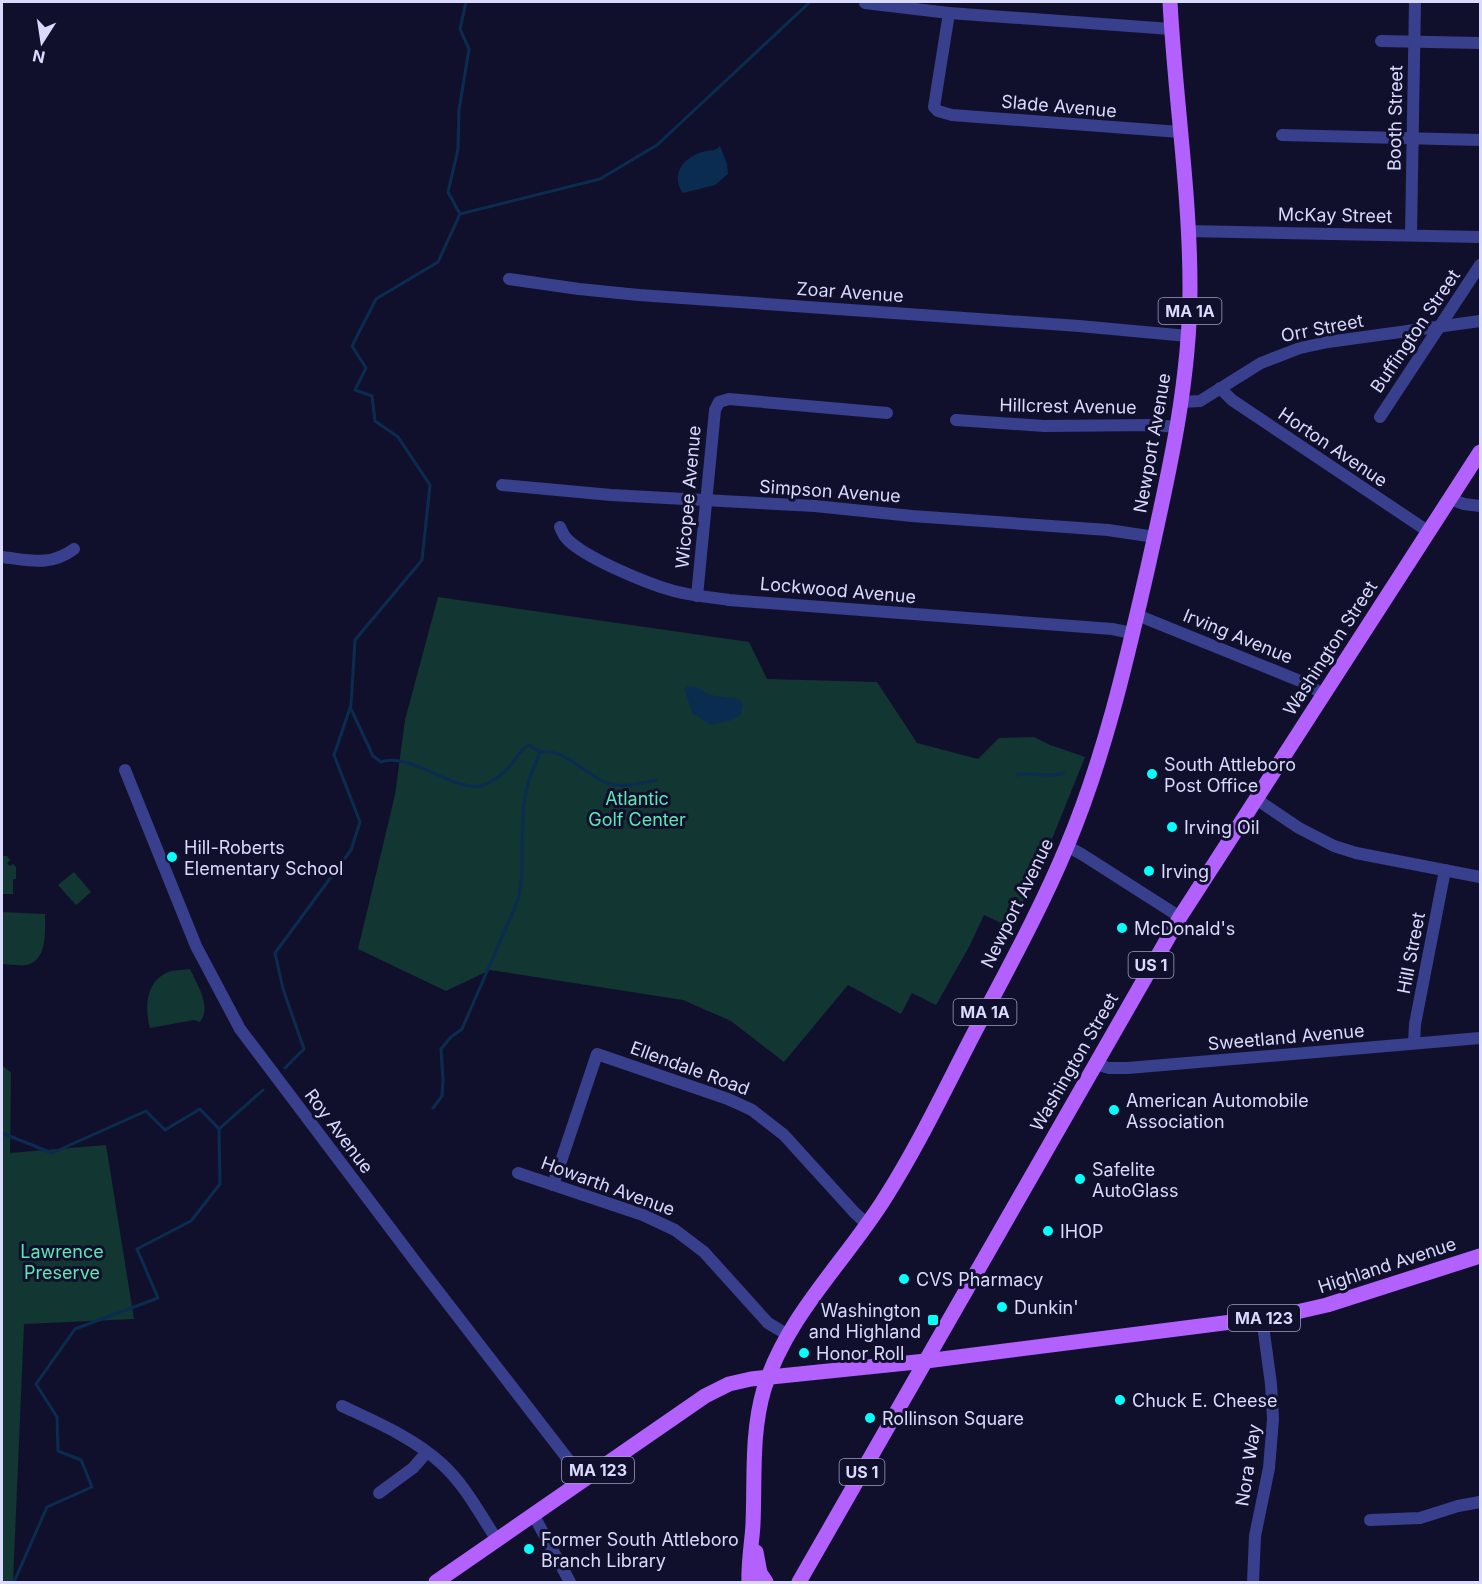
<svg xmlns="http://www.w3.org/2000/svg" width="1482" height="1584" viewBox="0 0 1482 1584" font-family="Inter,sans-serif">
  <style>
    .green { fill: #123631 }
    .water { fill: #0a2c51 }
    .lines { fill: none; stroke-linecap: round; stroke-linejoin: round }
    .stream { stroke: #0a2c51; stroke-width: 3 }
    .minor { stroke: #383f8d; stroke-width: 12 }
    .major { stroke: #b261ff; stroke-width: 15 }
    .poi-dot { fill: #06fffc; stroke: #11102c; stroke-width: 2 }
    .labels { text-anchor: middle; dominant-baseline: central; stroke-width: 6; stroke-linejoin: round; paint-order: stroke }
    .shield { fill: #11102c; stroke: #9e9dc0; stroke-width: 1.5 }
    .shield-label { font-size: 16px; font-weight: bold; fill: #dadaff }
    .street-label { font-size: 18px; fill: #dadaff; stroke: #11102c }
    .poi-label { font-size: 18px; fill: #dadaff; stroke: #11102c; text-anchor: start }
    .park-label { font-size: 18px; fill: #5ee7b5; stroke: #11102c }
  </style>
  <rect width="100%" height="100%" fill="#11102c"/>
  <g class="green">
    <path d="M438,597L749,642L767,679L877,682L917,743L978,759L999,738L1034,737L1050,745L1085,757L1046,854L1012,928L984,915L969,947L936,1005L912,993L901,1014L848,985L784,1062L731,1021L683,1000L490,970L446,991L358,949L395,795L405,720Z"/>
    <path d="M2,856H7L10,860L7,863L10,866L13,864L16,867V879H13V894H2Z"/>
    <path d="M74,872L91,892L76,905L58,885Z"/>
    <path d="M2,912L45,914C45,930 48,961 26,965C19,966 9,964 2,964Z"/>
    <path d="M190,969C197,985 212,1006 200,1022L194,1020L150,1028C144,1007 146,979 171,971C177,970 184,970 190,969Z"/>
    <path d="M2,1065L11,1073L10,1153L106,1145L134,1319L24,1324L13,1582H2Z"/>
  </g>
  <g class="water">
    <path d="M720,146L727,164L728,174L715,185L683,193C670,175 683,158 702,152C709,150 714,152 720,146Z"/>
    <path d="M688,686L696,687L709,695L739,699L743,704L741,715L729,721L711,725L693,714L684,689Z"/>
  </g>
  <g class="lines">
    <g class="stream">
      <path d="M460,214L600,179L657,145L810,2"/>
      <path d="M351,709L373,756L381,762C410,751 458,795 484,785C493,781 504,773 510,766C516,759 520,749 529,745L540,752C563,748 585,773 604,782C621,789 639,784 656,780"/>
      <path d="M1017,775C1033,771 1049,779 1064,773"/>
      <path d="M285,1068L304,1049L283,989L275,953L351,850L360,822L334,755L351,705L355,640L422,560L430,485L398,437L375,421L372,396L355,390L366,368L352,346L376,299L438,262L460,214L448,192L458,149L459,110L469,49L460,29L466,2"/>
      <path d="M433,1108L442,1096L443,1080L441,1049L451,1037L462,1029L518,900C527,863 518,824 527,787C530,775 536,763 540,752"/>
      <path d="M219,1129L263,1090"/>
      <path d="M2,1133L52,1153L146,1111L165,1130L200,1109L219,1129"/>
      <path d="M14,1582L47,1507L92,1487L81,1460L58,1451L57,1417L36,1384L75,1329L158,1298L137,1249L191,1221L220,1184L219,1129"/>
    </g>
    <g class="minor">
      <path d="M865,3L949,13L1171,29"/>
      <path d="M949,13L934,107L938,111L952,115L1180,132"/>
      <path d="M1381,41L1480,43"/>
      <path d="M1282,135L1480,140"/>
      <path d="M1188,231L1480,237"/>
      <path d="M1411,234L1415,2"/>
      <path d="M509,279L579,289L639,295L1079,326L1188,336"/>
      <path d="M1220,388L1232,400L1429,532"/>
      <path d="M1182,402L1200,401L1261,363L1300,348L1328,342L1480,321"/>
      <path d="M1380,417L1480,265"/>
      <path d="M956,420L1044,426L1152,425L1178,427"/>
      <path d="M502,485L611,495L815,506L912,516L1108,530L1155,537"/>
      <path d="M1450,499L1464,504L1480,506"/>
      <path d="M560,527C562,531 563,535 567,539C585,558 648,584 674,591C692,596 711,597 729,600L1112,629L1132,633"/>
      <path d="M2,557C29,560 50,567 74,549"/>
      <path d="M697,596L715,410L719,402L729,399L887,413"/>
      <path d="M1137,615L1305,683L1324,695"/>
      <path d="M125,770L196,946L240,1029L421,1269L584,1480"/>
      <path d="M1256,799L1299,828L1334,846L1356,853L1480,877"/>
      <path d="M1067,846L1083,855L1180,917"/>
      <path d="M1414,1043L1415,1024L1445,870"/>
      <path d="M1095,1064L1109,1068H1128L1480,1038"/>
      <path d="M518,1173L643,1215L675,1230L704,1252L768,1323L788,1335"/>
      <path d="M553,1185L597,1054L728,1099L752,1110L784,1135L854,1212L868,1225"/>
      <path d="M342,1406C376,1422 414,1438 442,1464C465,1485 480,1514 497,1540"/>
      <path d="M379,1493L413,1468L427,1452"/>
      <path d="M534,1516L570,1582"/>
      <path d="M1370,1520L1420,1518L1458,1506L1480,1502"/>
      <path d="M1253,1582L1255,1536L1269,1468L1273,1419L1271,1384L1262,1318"/>
    </g>
    <g class="major">
      <path d="M756,1552L760,1573L766,1582"/>
      <path d="M436,1582L705,1396L729,1384L751,1379L926,1361L1279,1316L1327,1305L1480,1256"/>
      <path d="M749,1582C748,1563 752,1543 753,1524C755,1479 751,1433 764,1389C787,1315 845,1262 885,1198C918,1146 945,1089 973,1035C1006,972 1040,911 1067,846C1104,758 1126,663 1147,571C1168,477 1190,384 1190,288C1190,192 1175,97 1170,2"/>
      <path d="M799,1582L1180,917L1480,452"/>
    </g>
  </g>
  <g class="poi-dot">
    <circle cx="1152" cy="774" r="6"/>
    <circle cx="1172" cy="827" r="6"/>
    <circle cx="172" cy="857" r="6"/>
    <circle cx="1149" cy="871" r="6"/>
    <circle cx="1122" cy="928" r="6"/>
    <circle cx="1114" cy="1110" r="6"/>
    <circle cx="1080" cy="1179" r="6"/>
    <circle cx="1048" cy="1231" r="6"/>
    <circle cx="904" cy="1279" r="6"/>
    <circle cx="1002" cy="1307" r="6"/>
    <rect x="927" y="1314" width="12" height="12" rx="3"/>
    <circle cx="804" cy="1353" r="6"/>
    <circle cx="1120" cy="1400" r="6"/>
    <circle cx="870" cy="1418" r="6"/>
    <circle cx="529" cy="1549" r="6"/>
  </g>
  <g class="labels">
    <g class="shield">
      <rect x="1158.5" y="298" width="63" height="26" rx="4.5"/>
      <rect x="1128.5" y="952" width="45" height="26" rx="4.5"/>
      <rect x="953.5" y="999" width="63" height="26" rx="4.5"/>
      <rect x="1228" y="1305" width="72" height="26" rx="4.5"/>
      <rect x="562" y="1457" width="72" height="26" rx="4.5"/>
      <rect x="839.5" y="1459" width="45" height="26" rx="4.5"/>
    </g>
    <g class="shield-label">
      <text x="1190" y="311">MA 1A</text>
      <text x="1151" y="965">US 1</text>
      <text x="985" y="1012">MA 1A</text>
      <text x="1264" y="1318">MA 123</text>
      <text x="598" y="1470">MA 123</text>
      <text x="862" y="1472">US 1</text>
    </g>
    <g class="street-label">
      <text transform="translate(1059 106) rotate(5)">Slade Avenue</text>
      <text transform="translate(1395 118) rotate(-89)">Booth Street</text>
      <text transform="translate(1335 215) rotate(1)">McKay Street</text>
      <text transform="translate(850 292) rotate(4)">Zoar Avenue</text>
      <text transform="translate(1322 328) rotate(-11)">Orr Street</text>
      <text transform="translate(1415 331) rotate(-56)">Buffington Street</text>
      <text transform="translate(1068 406) rotate(1)">Hillcrest Avenue</text>
      <text transform="translate(1152 443) rotate(-80)">Newport Avenue</text>
      <text transform="translate(1333 447) rotate(34)">Horton Avenue</text>
      <text transform="translate(830 491) rotate(4)">Simpson Avenue</text>
      <text transform="translate(688 497) rotate(-85)">Wicopee Avenue</text>
      <text transform="translate(838 590) rotate(5)">Lockwood Avenue</text>
      <text transform="translate(1238 636) rotate(22)">Irving Avenue</text>
      <text transform="translate(1330 648) rotate(-57)">Washington Street</text>
      <text transform="translate(1017 903) rotate(-64)">Newport Avenue</text>
      <text transform="translate(1411 953) rotate(-79)">Hill Street</text>
      <text transform="translate(1286 1037) rotate(-5)">Sweetland Avenue</text>
      <text transform="translate(1074 1062) rotate(-60)">Washington Street</text>
      <text transform="translate(690 1068) rotate(20)">Ellendale Road</text>
      <text transform="translate(339 1131) rotate(53)">Roy Avenue</text>
      <text transform="translate(608 1186) rotate(20)">Howarth Avenue</text>
      <text transform="translate(1387 1265) rotate(-18)">Highland Avenue</text>
      <text transform="translate(1248 1465) rotate(-81)">Nora Way</text>
    </g>
    <g class="poi-label">
      <text x="1164" y="764">South Attleboro<tspan x="1164" dy="21">Post Office</tspan></text>
      <text x="1184" y="827">Irving Oil</text>
      <text x="184" y="847">Hill-Roberts<tspan x="184" dy="21">Elementary School</tspan></text>
      <text x="1161" y="871">Irving</text>
      <text x="1134" y="928">McDonald's</text>
      <text x="1126" y="1100">American Automobile<tspan x="1126" dy="21">Association</tspan></text>
      <text x="1092" y="1169">Safelite<tspan x="1092" dy="21">AutoGlass</tspan></text>
      <text x="1060" y="1231">IHOP</text>
      <text x="916" y="1279">CVS Pharmacy</text>
      <text x="1014" y="1307">Dunkin'</text>
      <text x="921" y="1310" text-anchor="end">Washington<tspan x="921" dy="21">and Highland</tspan></text>
      <text x="816" y="1353">Honor Roll</text>
      <text x="1132" y="1400">Chuck E. Cheese</text>
      <text x="882" y="1418">Rollinson Square</text>
      <text x="541" y="1539">Former South Attleboro<tspan x="541" dy="21">Branch Library</tspan></text>
    </g>
    <g class="park-label">
      <text x="637" y="798">Atlantic<tspan x="637" dy="21">Golf Center</tspan></text>
      <text x="62" y="1251">Lawrence<tspan x="62" dy="21">Preserve</tspan></text>
    </g>
  </g>
  <rect width="1482" height="1584" fill="none" stroke="#dadaff" stroke-width="6"/>
  <g transform="translate(42 42) rotate(192)" stroke="#11102c" stroke-width="4.5" paint-order="stroke">
  <path d="M0-4.5L10 22L0 15L-10 22Z" fill="#dadaff"/>
  <text y="-9" font-size="16" font-weight="bold" text-anchor="middle" fill="#dadaff">N</text>
  </g>
</svg>
